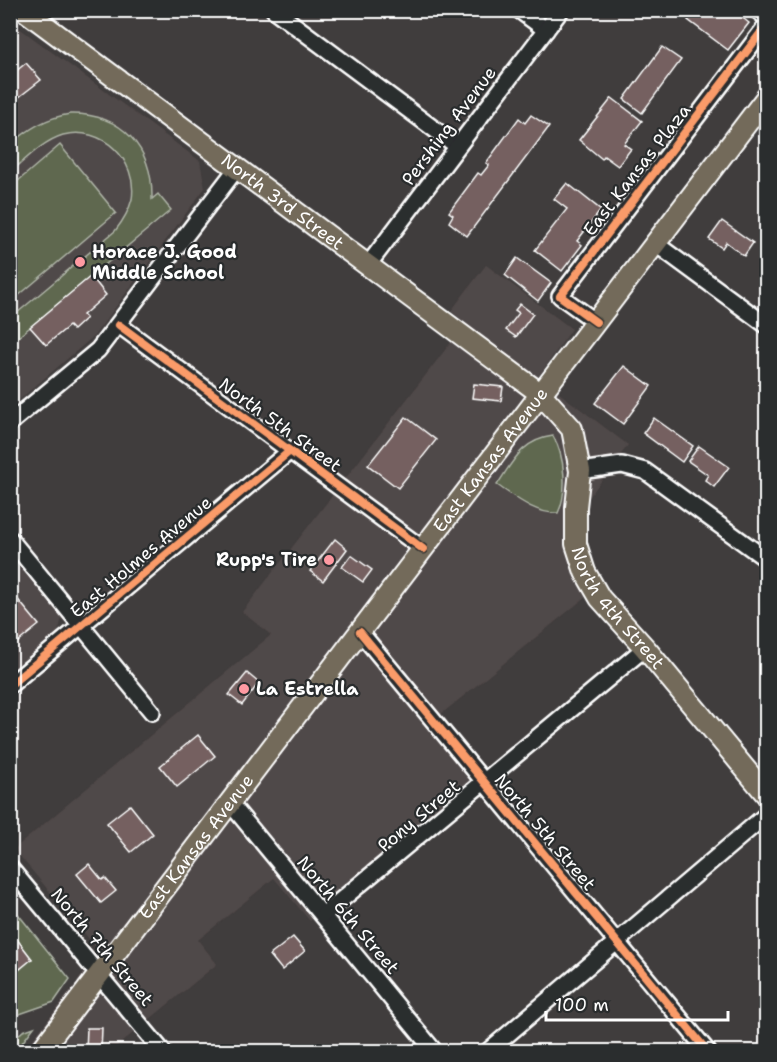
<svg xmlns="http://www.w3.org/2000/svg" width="777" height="1062" viewBox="0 0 777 1062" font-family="'Shantell Sans',sans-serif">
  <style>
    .built { fill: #504848 }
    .green { fill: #5e684f; stroke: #aeb4a7; stroke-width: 1.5 }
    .building { fill: #746160; stroke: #fff; stroke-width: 1.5 }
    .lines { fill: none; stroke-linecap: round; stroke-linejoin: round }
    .minor-casing { stroke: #fff; stroke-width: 20 }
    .major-casing { stroke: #fff; stroke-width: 24 }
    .minor { stroke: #2a2d2e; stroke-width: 15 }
    .major { stroke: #736b5a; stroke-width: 20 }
    .cycleway-casing { stroke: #2a2d2e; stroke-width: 11 }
    .cycleway { stroke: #fa9b69; stroke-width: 8 }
    .poi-dot { fill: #ff9aa2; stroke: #2a2d2e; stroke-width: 2 }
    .labels { text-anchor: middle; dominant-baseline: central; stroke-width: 4.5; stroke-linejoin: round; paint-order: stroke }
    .street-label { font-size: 18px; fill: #fff; stroke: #2a2d2e }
    .poi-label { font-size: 18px; font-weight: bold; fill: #fff; stroke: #2a2d2e; text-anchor: start }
  </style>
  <rect width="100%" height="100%" fill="#403d3d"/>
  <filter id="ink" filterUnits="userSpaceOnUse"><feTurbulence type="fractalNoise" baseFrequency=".0167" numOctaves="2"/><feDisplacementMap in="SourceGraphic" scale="12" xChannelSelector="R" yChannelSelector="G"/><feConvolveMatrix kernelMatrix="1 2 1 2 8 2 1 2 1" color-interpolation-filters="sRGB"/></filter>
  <g filter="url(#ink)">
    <g class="built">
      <path d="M11,22L200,161L205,188L94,336L11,407Z"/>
      <path d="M486,265L572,329L538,377L628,445L564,531L568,555L587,596L440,715L485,768L310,921L274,878L198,940L217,964L111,1051H24L100,952L14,849L271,635L242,612L466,323L451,311Z"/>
      <path d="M10,556L62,618L58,632L11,672Z"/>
    </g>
    <g class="green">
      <path d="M70,114C122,113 153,148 152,199L158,194L171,210L11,343V318L115,231C123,221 129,211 132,199C138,160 102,125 63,135C43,141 26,159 11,172V144C29,129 45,118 70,114Z"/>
      <path d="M60,145L116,213L11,302V187Z"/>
      <path d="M553,436C565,456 568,492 558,513C535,514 515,497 497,485C513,461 522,440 553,436Z"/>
      <path d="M15,913L18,914L70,979L54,1002L11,1017V977L32,959L13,935L11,930V917Z"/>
      <path d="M34,1027L16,1051H11V1042L23,1031Z"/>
    </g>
    <g class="building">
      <path d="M695,10H733L749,23L728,50L688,20Z"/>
      <path d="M662,47L681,60L642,113L624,99Z"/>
      <path d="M26,63L41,80L10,104V76Z"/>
      <path d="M612,98L642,121L624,144L631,149L618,166L604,156L602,159L579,140Z"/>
      <path d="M531,115L549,127L467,236L449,222L453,215L449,212L478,173L481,175L489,165L486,163L519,118L525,123Z"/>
      <path d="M567,183L601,210L577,241L582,245L562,271L535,250L567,209L554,199Z"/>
      <path d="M722,221L753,243L744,256L726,242L722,248L709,239Z"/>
      <path d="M517,258L551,283L538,301L505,275Z"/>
      <path d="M766,262V280L758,273Z"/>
      <path d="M91,276L106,295L83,315L86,318L73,330L69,326L46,345L30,327Z"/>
      <path d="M520,304L533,314L516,337L506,330L519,313L515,310Z"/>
      <path d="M624,366L651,386L623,424L595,403Z"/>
      <path d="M474,384L503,387L501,401L472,398Z"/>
      <path d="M406,417L436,440L398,488L368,465Z"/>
      <path d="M654,418L693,446L682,462L643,433Z"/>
      <path d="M699,446L729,467L714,487L705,480L708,475L688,461Z"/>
      <path d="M335,539L347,549L323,581L310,571Z"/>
      <path d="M351,555L372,570L363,582L342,567Z"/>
      <path d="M10,590L39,625L13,646L10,642Z"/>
      <path d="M247,673L259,683L242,705L229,695Z"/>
      <path d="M198,735L215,756L177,787L160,766Z"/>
      <path d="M130,805L153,834L131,852L107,823Z"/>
      <path d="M89,864L102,880L105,878L116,891L101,903L77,874Z"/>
      <path d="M10,930L32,959L10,977Z"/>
      <path d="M293,937L305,951L282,970L270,955Z"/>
      <path d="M87,1028H102L101,1052H86Z"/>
    </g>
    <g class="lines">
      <defs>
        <g id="minor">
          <path d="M274,10L457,146"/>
          <path d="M519,10L546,30"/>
          <path d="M757,10L766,17"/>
          <path d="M656,244L766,325"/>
          <path d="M368,265L561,10"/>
          <path d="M596,322L560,296L766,26"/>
          <path d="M119,325L423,549"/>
          <path d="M10,423L98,350L237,168"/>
          <path d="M580,471L622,465L645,471L766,559"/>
          <path d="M10,539L152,712"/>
          <path d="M360,632L708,1052"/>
          <path d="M10,685L290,451"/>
          <path d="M230,803L435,1052"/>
          <path d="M10,868L163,1052"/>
          <path d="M323,915L645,648"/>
          <path d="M487,1052L766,815"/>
        </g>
        <g id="major">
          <path id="s1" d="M24,10L541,394L572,429L580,471L576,507V544L585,572L600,598L645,648L766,794"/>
          <path id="s2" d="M40,1052L766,98"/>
        </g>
      </defs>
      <use href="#minor" class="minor-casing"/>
      <use href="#major" class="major-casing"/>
      <use href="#minor" class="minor"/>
      <use href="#major" class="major"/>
      <defs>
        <g id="cycleway">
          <path d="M596,322L560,296L766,26"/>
          <path d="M119,325L423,549"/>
          <path d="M360,632L708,1052"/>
          <path d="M10,685L290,451"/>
        </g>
      </defs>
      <use href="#cycleway" class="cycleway-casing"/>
      <use href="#cycleway" class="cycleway"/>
    </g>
  </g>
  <g class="poi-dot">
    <circle cx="80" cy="262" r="6"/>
    <circle cx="329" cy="560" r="6"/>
    <circle cx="244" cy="689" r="6"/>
  </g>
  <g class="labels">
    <g class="street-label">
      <text transform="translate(449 126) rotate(-53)">Pershing Avenue</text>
      <text transform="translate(637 170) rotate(-52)">East Kansas Plaza</text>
      <text stroke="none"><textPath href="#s1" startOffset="322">North 3rd Street</textPath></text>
      <text transform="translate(280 425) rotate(36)">North 5th Street</text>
      <text stroke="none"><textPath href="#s2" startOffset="744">East Kansas Avenue</textPath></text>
      <text transform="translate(141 557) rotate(-40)">East Holmes Avenue</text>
      <text stroke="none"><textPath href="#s1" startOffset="884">North 4th Street</textPath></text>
      <text transform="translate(419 816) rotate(-40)">Pony Street</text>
      <text transform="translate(545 832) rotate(50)">North 5th Street</text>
      <text stroke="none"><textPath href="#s2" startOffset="258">East Kansas Avenue</textPath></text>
      <text transform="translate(348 915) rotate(50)">North 6th Street</text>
      <text transform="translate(102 947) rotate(50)">North 7th Street</text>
    </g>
    <g class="poi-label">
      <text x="92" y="252">Horace J. Good<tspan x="92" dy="21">Middle School</tspan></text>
      <text x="317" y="560" text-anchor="end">Rupp's Tire</text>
      <text x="256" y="689">La Estrella</text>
    </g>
  </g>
  <rect width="777" height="1062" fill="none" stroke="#2a2d2e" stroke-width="36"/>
  <rect x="18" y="18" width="741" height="1026" fill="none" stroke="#fff" stroke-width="2" filter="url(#ink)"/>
  <path d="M546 1011v9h182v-9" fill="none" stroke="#ffffff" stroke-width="3"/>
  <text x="555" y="1011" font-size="18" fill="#ffffff" stroke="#2a2d2e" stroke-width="4.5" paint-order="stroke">100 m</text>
</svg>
